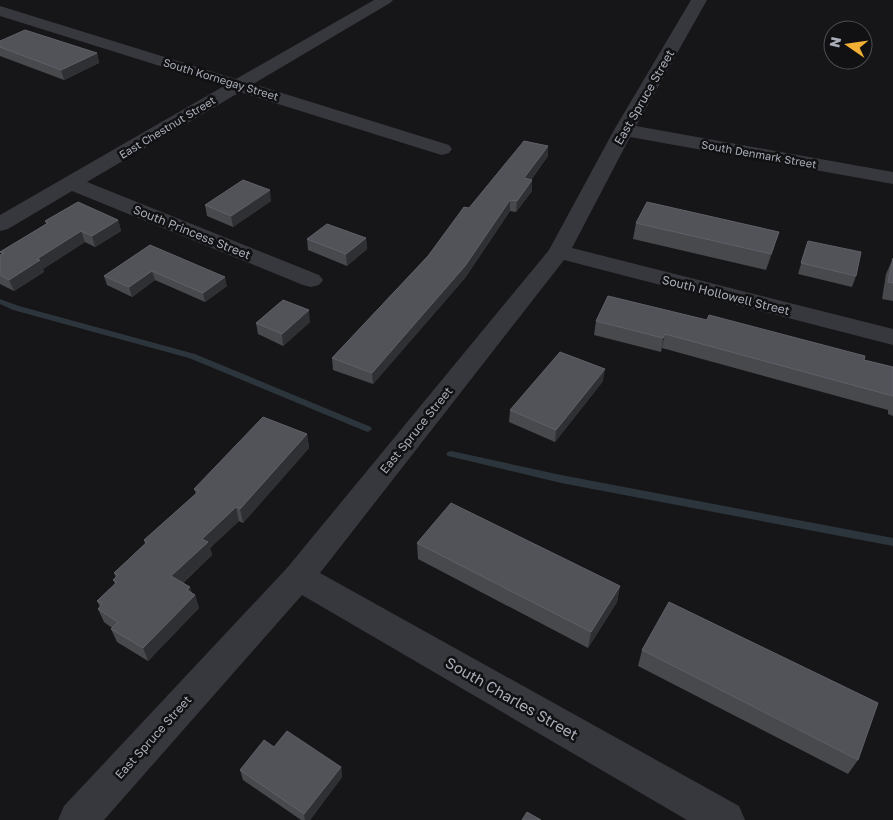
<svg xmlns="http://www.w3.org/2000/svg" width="893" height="820" viewBox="0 0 893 820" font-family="'Golos Text',sans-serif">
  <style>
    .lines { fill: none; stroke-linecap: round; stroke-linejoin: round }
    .stream { fill: #2c353c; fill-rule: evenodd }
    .minor { fill: #37383d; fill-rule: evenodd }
    .wall { fill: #47494d }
    .shaded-wall { fill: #2f3033 }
    .building { fill: #525359; stroke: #5f6168 }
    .labels { text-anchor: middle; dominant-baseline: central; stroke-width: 5; stroke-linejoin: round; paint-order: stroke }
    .far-street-label { font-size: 11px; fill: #a8adb8; stroke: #111113 }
    .street-label { font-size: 12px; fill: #a8adb8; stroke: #111113 }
    .near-street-label { font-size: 15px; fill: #a8adb8; stroke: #111113 }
  </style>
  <rect width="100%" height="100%" fill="#161618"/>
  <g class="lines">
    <g class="stream">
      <path d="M0,299L19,306L195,354L371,427L372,429L368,432L365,431L189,358L13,310L0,304Z"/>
      <path d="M451,451L561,475L893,538V546L561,483L448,456L446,454L448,452Z"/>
    </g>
    <g class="minor">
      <path d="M374,0H393L390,3L253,84L449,145L452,149L449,153L442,155L435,153L240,92L87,182L319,275L323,280L319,285L311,287L303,285L72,191L8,229L0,231V215L224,86L0,16V6L236,79Z"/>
      <path d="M691,0H707L636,126L893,172V184L630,137L572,248L893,329V345L564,260L320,573L739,806L745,820H687L302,595L104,820H58L64,806L287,568L549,250L614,130Z"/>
    </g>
  </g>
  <g class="wall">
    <path d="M0,41L97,53L99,63L64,80L0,56Z"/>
    <path d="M548,146V156L531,180L532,191L516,212L510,211L465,278L373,384L333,370L332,358L428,256Z"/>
    <path d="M271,201L233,227L207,216L205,205Z"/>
    <path d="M118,220L121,231L95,247L85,242L43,269L44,272L14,291L0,284V255L2,254L0,252L46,224L45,221Z"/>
    <path d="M636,223L774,248L766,270L633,239Z"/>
    <path d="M366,238L367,249L347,266L308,250L307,239Z"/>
    <path d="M808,241L856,276L852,287L798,274Z"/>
    <path d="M150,245L227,286L205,302L155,280L132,297L107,285L104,276Z"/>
    <path d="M893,258V301L882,299L886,274Z"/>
    <path d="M596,321L864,360L893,367V416L888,414V410L662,348L661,352L594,335Z"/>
    <path d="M310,322L283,346L258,334L256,323Z"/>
    <path d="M603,381L555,442L509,422L510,410Z"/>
    <path d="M307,434L309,448L243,523L239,521L210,548L212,555L183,583L192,593L195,595L199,608L148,661L117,642L111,629L112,628L104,622L98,609L100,607L97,601L115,584L113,580L116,578L114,573L145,544L144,540L196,494L194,489Z"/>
    <path d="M417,543L620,586L617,602L588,648L418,559Z"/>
    <path d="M642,650L858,760L848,774L638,666Z"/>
    <path d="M274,747L341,767L342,777L310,820H301L243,780L240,770Z"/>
  </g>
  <g class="shaded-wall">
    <path d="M97,53L99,63L64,80L61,70Z"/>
    <path d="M548,146V156L524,189V178Z"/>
    <path d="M532,180V191L516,212L517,201Z"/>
    <path d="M270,190L271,201L233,227L231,216Z"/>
    <path d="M510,200V211L465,278L373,384L372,373Z"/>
    <path d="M118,220L121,231L95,247L92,236Z"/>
    <path d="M81,231L85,242L43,269L44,272L14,291L9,280L37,259Z"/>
    <path d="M779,232L774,248L766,270L771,254Z"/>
    <path d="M366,238L367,249L347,266L346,254Z"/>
    <path d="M152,271L155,280L132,297L129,287Z"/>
    <path d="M225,277L227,286L205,302L203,293Z"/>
    <path d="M309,310L310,322L283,346L282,334Z"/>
    <path d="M665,334L662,348L661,352L663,338Z"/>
    <path d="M605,369L603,381L555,442L556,430Z"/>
    <path d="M307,434L309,448L243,523L240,509Z"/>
    <path d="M236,507L239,521L210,548L212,555L176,589L171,576L202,539Z"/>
    <path d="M620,586L617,602L588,648L591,632Z"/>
    <path d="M190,587L193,596L195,595L199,608L148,661L143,648Z"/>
    <path d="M341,767L342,777L310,820H305L304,814Z"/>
  </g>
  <g class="building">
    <path d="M25,30L97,53L61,70L0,47V41Z"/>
    <path d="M524,141L548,146L524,178L532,180L517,201L510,200L465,266L372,373L332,358L428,256L464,207L469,208Z"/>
    <path d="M243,180L270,190L231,216L205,205Z"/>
    <path d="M78,202L118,220L92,236L81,231L37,259L40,260L9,280L0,275V255L4,253L0,252L48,223L45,221Z"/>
    <path d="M647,202L779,232L771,254L636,223Z"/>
    <path d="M327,224L366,238L346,254L307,239Z"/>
    <path d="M808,241L861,252L856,276L801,263Z"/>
    <path d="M150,245L225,277L203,293L152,271L129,287L104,276Z"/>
    <path d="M893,258V283L888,282Z"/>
    <path d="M608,296L707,320L709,315L865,356L864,360L893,367V396L665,334L663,338L596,321Z"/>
    <path d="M283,300L309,310L282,334L256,323Z"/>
    <path d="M560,352L605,369L556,430L510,410Z"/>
    <path d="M263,417L307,434L240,509L236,507L202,539L208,542L171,576L190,587L187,590L195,595L143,648L111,629L118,622L98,609L102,604L97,601L117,582L113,580L118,575L114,573L147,542L144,540L199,491L194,489Z"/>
    <path d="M451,503L620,586L591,632L417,543Z"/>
    <path d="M669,602L878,703L858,760L642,650Z"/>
    <path d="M287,731L341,767L304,814L240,770L264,740L274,747Z"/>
    <path d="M527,812L541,820H522Z"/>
  </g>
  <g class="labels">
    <g class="far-street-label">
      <text transform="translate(221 79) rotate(17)">South Kornegay Street</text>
      <text transform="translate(167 127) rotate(-31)">East Chestnut Street</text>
      <text transform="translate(759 154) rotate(10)">South Denmark Street</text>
    </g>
    <g class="street-label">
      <text transform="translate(644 97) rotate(-60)">East Spruce Street</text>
      <text transform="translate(192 232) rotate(22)">South Princess Street</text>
      <text transform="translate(726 295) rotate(14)">South Hollowell Street</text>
      <text transform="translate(416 430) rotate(-51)">East Spruce Street</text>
      <text transform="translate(153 737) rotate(-48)">East Spruce Street</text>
    </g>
    <g class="near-street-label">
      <text transform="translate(512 698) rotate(30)">South Charles Street</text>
    </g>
  </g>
  <g transform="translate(848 45) rotate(283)"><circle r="24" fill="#111113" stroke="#4d4f55"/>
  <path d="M0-4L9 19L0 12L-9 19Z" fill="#f2b134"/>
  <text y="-8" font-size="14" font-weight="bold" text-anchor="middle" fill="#a8adb8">N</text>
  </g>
</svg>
